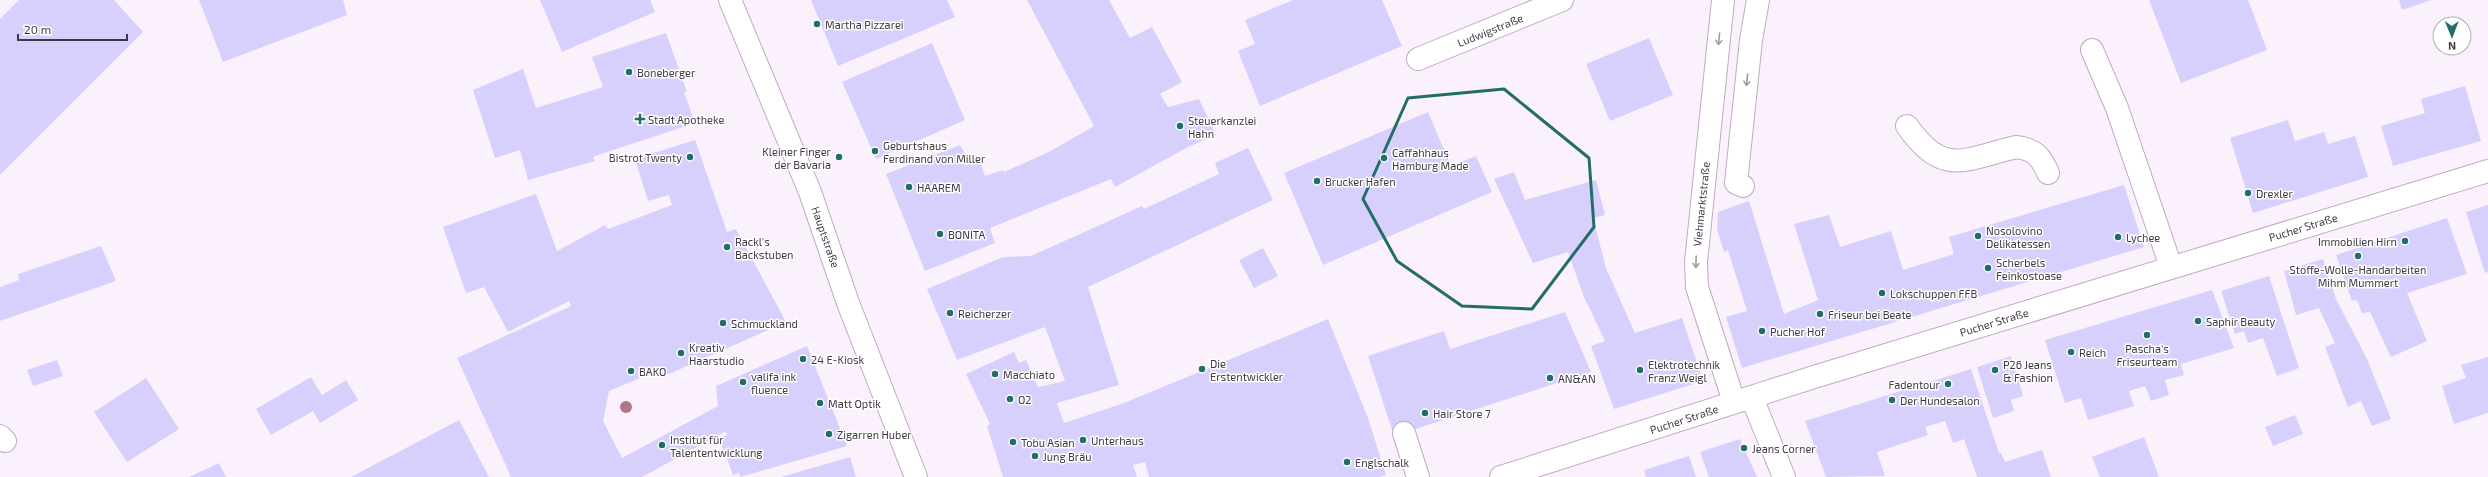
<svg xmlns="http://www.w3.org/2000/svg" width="2488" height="477" viewBox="0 0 2488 477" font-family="'Exo 2',sans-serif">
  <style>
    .building { fill: #d8d0fc }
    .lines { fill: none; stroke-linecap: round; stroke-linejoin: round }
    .minor-casing { stroke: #bfaac4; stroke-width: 24 }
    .minor { stroke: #fff; stroke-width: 22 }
    .tree { fill: #b1768a }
    .oneway { stroke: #a09ca1 }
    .marked { fill: none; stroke: #236d67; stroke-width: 3; stroke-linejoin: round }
    .poi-dot { fill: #236d67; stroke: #fff; stroke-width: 1.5 }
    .labels { text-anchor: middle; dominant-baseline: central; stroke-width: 3; stroke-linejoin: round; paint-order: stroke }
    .poi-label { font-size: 11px; fill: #413843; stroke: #fff; text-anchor: start }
    .street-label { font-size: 11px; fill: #413843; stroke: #fff }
  </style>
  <rect width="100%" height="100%" fill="#faf1fc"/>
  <g class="building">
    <path d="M19,0H114L143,32L0,175V19Z"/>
    <path d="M199,0H343L347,15L223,62Z"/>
    <path d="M540,0H650L655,12L562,52Z"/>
    <path d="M811,0H947L955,17L838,66Z"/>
    <path d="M1027,0H1109L1130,38L1152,27L1182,82L1160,94L1168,107L1199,99L1216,135L1188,147L1115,187L1111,179L990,228L995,243L925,271L886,174L960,145L970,163L979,160L985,176L1003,170L1004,172L1049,152L1094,126Z"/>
    <path d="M1293,0H1382L1402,46L1260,106L1238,51L1255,44L1245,20Z"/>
    <path d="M2149,0H2248L2267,50L2181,83Z"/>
    <path d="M2399,0H2431L2402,10Z"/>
    <path d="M666,33L687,92H684L695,123L598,155L593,157L595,161L528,180L520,150L495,158L473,90L523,69L536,108L603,87L592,57Z"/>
    <path d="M1649,38L1673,95L1610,121L1586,64Z"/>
    <path d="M932,43L965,120L876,159L842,82Z"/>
    <path d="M2465,86L2481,141L2393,166L2381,126L2425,113L2421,99Z"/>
    <path d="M1428,112L1451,166L1476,156L1492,192L1323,265L1284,173Z"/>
    <path d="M2288,120L2295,141L2324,132L2328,144L2355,136L2368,177L2253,213L2230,138Z"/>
    <path d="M695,140L727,232L736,229L786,322L660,378L657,371L609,391L603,421L622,458L718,406L716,386L807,346L847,446L740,477L739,473L733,475L719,438L727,435L726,431L642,477H511L457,358L571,306L569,301L508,332L484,287L466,293L443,227L536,194L557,251L605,225L608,229L672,205L669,195L648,201L635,159Z"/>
    <path d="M1248,148L1273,200L1088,287L1119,385L1057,403L1064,423L1124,403L1328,319L1368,418L1386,475L1379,477H1149L1145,462L1133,465L1137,477H1003L987,426L990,424L966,374L1014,352L1019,363L1026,360L1038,387L1065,381L1045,327L957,360L927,289L1003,257L1031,256L1142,206L1144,209L1219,174L1215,163Z"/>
    <path d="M1514,172L1525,200L1596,180L1605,215L1593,218L1606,268L1635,333L1682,318L1703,381L1614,409L1591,346L1605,341L1584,297L1568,252L1533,263L1494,179Z"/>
    <path d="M2124,185L2144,247L1742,368L1726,317L1747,311L1728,250L1724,252L1717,229L1718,212L1749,201L1784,314L1818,300L1794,224L1829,215L1840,247L1891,231L1903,270L1954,254L1949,237Z"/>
    <path d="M2488,205V272L2485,273L2466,212Z"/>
    <path d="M2447,218L2467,274L2407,293L2427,341L2391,357L2370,312L2362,313L2357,300L2352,301L2336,255Z"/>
    <path d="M101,246L116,281L0,321V287L19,280L18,274Z"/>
    <path d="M1263,248L1278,276L1254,288L1239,260Z"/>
    <path d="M2323,259L2336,299L2367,359L2391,419L2372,426L2361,401L2348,407L2325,347L2335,343L2319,308L2296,315L2284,271Z"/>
    <path d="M2269,276L2299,368L2277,376L2263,338L2248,343L2244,331L2235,334L2221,291Z"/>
    <path d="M2212,290L2234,348L2181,364L2184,375L2165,380L2169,395L2151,401L2145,386L2129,391L2134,406L2088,420L2081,398L2065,403L2045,340Z"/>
    <path d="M1565,312L1591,372L1394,436L1368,356L1444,331L1450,349Z"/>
    <path d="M2011,356L2023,396L2011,400L2014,411L1993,418L1977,367Z"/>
    <path d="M2488,357V413L2454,424L2442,386L2466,378L2461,365Z"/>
    <path d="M57,360L63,376L33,386L27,370Z"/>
    <path d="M1971,369L1999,453H2001L2005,462L2042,450L2051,477H1977L1964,439L1953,443L1945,421L1925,427L1928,435L1877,452L1885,476L1826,477L1805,421Z"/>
    <path d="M311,377L322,395L346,380L358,400L320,423L313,411L271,435L256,409Z"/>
    <path d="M146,378L179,429L127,462L94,412Z"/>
    <path d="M2295,415L2303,434L2273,446L2265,427Z"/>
    <path d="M459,420L489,477H351Z"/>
    <path d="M2144,437L2159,477H2100L2092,457Z"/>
    <path d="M1740,439L1757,477H1709L1700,452Z"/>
    <path d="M1689,456L1696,477H1646L1644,470Z"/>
    <path d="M850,457L856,477H781Z"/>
    <path d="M219,463L226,477H189Z"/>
  </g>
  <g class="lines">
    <defs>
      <g id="minor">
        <path d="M730,0L810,192L848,303L916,477"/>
        <path d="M1723,0L1696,262L1697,287L1734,402"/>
        <path d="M2092,50L2117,108L2171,267"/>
        <path d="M1418,59L1562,0"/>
        <path d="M1907,126C1944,177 1962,160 2016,147C2035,149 2041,157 2048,173"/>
        <path d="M1743,186L1736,183L1751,40L1758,0"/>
        <path d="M1752,398L1784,477"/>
        <path d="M1404,433L1418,477"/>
        <path d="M0,436L5,441"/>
        <path d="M1501,477L1814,377L2488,171"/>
      </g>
    </defs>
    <use href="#minor" class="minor-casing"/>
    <use href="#minor" class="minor"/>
  </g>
  <circle class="tree" cx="626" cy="407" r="6"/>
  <defs><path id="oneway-shaft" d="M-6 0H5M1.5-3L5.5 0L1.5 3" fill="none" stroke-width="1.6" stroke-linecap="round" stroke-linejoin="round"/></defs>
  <g class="oneway">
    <use href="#oneway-shaft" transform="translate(1719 39) rotate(96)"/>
    <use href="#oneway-shaft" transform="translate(1747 80) rotate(96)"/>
    <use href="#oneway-shaft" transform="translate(1696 262) rotate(92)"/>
  </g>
  <path class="marked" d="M1504,89L1589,158L1594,227L1532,309L1462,306L1397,261L1363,199L1408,98Z"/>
  <g class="poi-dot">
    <circle cx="817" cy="24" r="4"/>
    <circle cx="629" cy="72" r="4"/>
    <path d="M638 113h4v4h4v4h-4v4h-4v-4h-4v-4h4z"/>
    <circle cx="1180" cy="126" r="4"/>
    <circle cx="875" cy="151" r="4"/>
    <circle cx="690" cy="157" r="4"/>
    <circle cx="839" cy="157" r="4"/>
    <circle cx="1384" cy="158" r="4"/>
    <circle cx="1317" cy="181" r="4"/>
    <circle cx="909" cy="187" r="4"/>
    <circle cx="2248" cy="193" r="4"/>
    <circle cx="940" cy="234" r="4"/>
    <circle cx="1978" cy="236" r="4"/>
    <circle cx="2118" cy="237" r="4"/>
    <circle cx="2405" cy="241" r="4"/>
    <circle cx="727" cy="247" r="4"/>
    <circle cx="2358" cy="256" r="4"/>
    <circle cx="1988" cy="268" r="4"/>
    <circle cx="1882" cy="293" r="4"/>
    <circle cx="950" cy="313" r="4"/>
    <circle cx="1820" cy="314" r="4"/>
    <circle cx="2198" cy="321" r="4"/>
    <circle cx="723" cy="323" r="4"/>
    <circle cx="1762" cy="331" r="4"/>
    <circle cx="2147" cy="335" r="4"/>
    <circle cx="2071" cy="352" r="4"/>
    <circle cx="681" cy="353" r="4"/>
    <circle cx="803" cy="359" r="4"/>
    <circle cx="1202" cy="369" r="4"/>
    <circle cx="1640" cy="370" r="4"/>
    <circle cx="1995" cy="370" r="4"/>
    <circle cx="631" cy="371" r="4"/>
    <circle cx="995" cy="374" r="4"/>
    <circle cx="1550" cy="378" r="4"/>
    <circle cx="743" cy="382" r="4"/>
    <circle cx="1948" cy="384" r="4"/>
    <circle cx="1010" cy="399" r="4"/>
    <circle cx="1892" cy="400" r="4"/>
    <circle cx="820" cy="403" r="4"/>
    <circle cx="1425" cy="413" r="4"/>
    <circle cx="829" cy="434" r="4"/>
    <circle cx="1083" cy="440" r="4"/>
    <circle cx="1013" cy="442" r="4"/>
    <circle cx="662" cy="445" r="4"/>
    <circle cx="1744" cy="448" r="4"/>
    <circle cx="1035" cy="456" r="4"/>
    <circle cx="1347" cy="462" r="4"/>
  </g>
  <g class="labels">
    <g class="poi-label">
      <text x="825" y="24">Martha Pizzarei</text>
      <text x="637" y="72">Boneberger</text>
      <text x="648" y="119">Stadt Apotheke</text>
      <text x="1188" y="120">Steuerkanzlei<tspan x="1188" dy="13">Hahn</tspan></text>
      <text x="883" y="145">Geburtshaus<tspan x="883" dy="13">Ferdinand von Miller</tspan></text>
      <text x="831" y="151" text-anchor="end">Kleiner Finger<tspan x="831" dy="13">der Bavaria</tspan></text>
      <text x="1392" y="152">Caffahhaus<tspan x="1392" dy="13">Hamburg Made</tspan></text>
      <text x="682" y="157" text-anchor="end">Bistrot Twenty</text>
      <text x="1325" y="181">Brucker Hafen</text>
      <text x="917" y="187">HAAREM</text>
      <text x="2256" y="193">Drexler</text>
      <text x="1986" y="230">Nosolovino<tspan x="1986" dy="13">Delikatessen</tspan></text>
      <text x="948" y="234">BONITA</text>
      <text x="2126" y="237">Lychee</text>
      <text x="735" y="241">Rackl's<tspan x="735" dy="13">Backstuben</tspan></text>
      <text x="2397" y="241" text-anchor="end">Immobilien Hirn</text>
      <text x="1996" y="262">Scherbels<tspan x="1996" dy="13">Feinkostoase</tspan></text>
      <text x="2358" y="269" text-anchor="middle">Stoffe-Wolle-Handarbeiten<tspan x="2358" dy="13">Mihm Mummert</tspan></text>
      <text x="1890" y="293">Lokschuppen FFB</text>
      <text x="958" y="313">Reicherzer</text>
      <text x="1828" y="314">Friseur bei Beate</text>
      <text x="2206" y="321">Saphir Beauty</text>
      <text x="731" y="323">Schmuckland</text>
      <text x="1770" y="331">Pucher Hof</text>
      <text x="689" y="347">Kreativ<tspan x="689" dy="13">Haarstudio</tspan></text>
      <text x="2147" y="348" text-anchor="middle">Pascha's<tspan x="2147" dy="13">Friseurteam</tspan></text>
      <text x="2079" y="352">Reich</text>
      <text x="811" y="359">24 E-Kiosk</text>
      <text x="1210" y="363">Die<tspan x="1210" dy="13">Erstentwickler</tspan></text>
      <text x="1648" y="364">Elektrotechnik<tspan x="1648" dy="13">Franz Weigl</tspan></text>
      <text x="2003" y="364">P26 Jeans<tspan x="2003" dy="13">&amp; Fashion</tspan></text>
      <text x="639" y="371">BAKO</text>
      <text x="1003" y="374">Macchiato</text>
      <text x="751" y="376">valifa ink<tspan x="751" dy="13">fluence</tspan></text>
      <text x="1558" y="378">AN&amp;AN</text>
      <text x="1940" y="384" text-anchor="end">Fadentour</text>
      <text x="1018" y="399">O2</text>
      <text x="1900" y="400">Der Hundesalon</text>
      <text x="828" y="403">Matt Optik</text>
      <text x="1433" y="413">Hair Store 7</text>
      <text x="837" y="434">Zigarren Huber</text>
      <text x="670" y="439">Institut für<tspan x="670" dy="13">Talententwicklung</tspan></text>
      <text x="1091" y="440">Unterhaus</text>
      <text x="1021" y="442">Tobu Asian</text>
      <text x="1752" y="448">Jeans Corner</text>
      <text x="1043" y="456">Jung Bräu</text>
      <text x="1355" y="462">Englschalk</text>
    </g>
    <g class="street-label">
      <text transform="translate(1490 30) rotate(-22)">Ludwigstraße</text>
      <text transform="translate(1701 204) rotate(-84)">Viehmarktstraße</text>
      <text transform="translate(2303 227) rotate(-17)">Pucher Straße</text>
      <text transform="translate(826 237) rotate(71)">Hauptstraße</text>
      <text transform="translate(1994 322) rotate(-17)">Pucher Straße</text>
      <text transform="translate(1684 419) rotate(-18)">Pucher Straße</text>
    </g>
  </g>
  <g transform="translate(2452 36) rotate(179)"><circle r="19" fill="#ffffff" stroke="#b3afb4"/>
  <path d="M0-3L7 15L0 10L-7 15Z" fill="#236d67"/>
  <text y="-6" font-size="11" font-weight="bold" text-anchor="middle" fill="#413843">N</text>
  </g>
  <path d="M18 34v6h109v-6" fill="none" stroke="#413843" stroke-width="2"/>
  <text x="24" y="34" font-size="12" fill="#413843" stroke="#ffffff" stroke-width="3" paint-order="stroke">20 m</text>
</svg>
